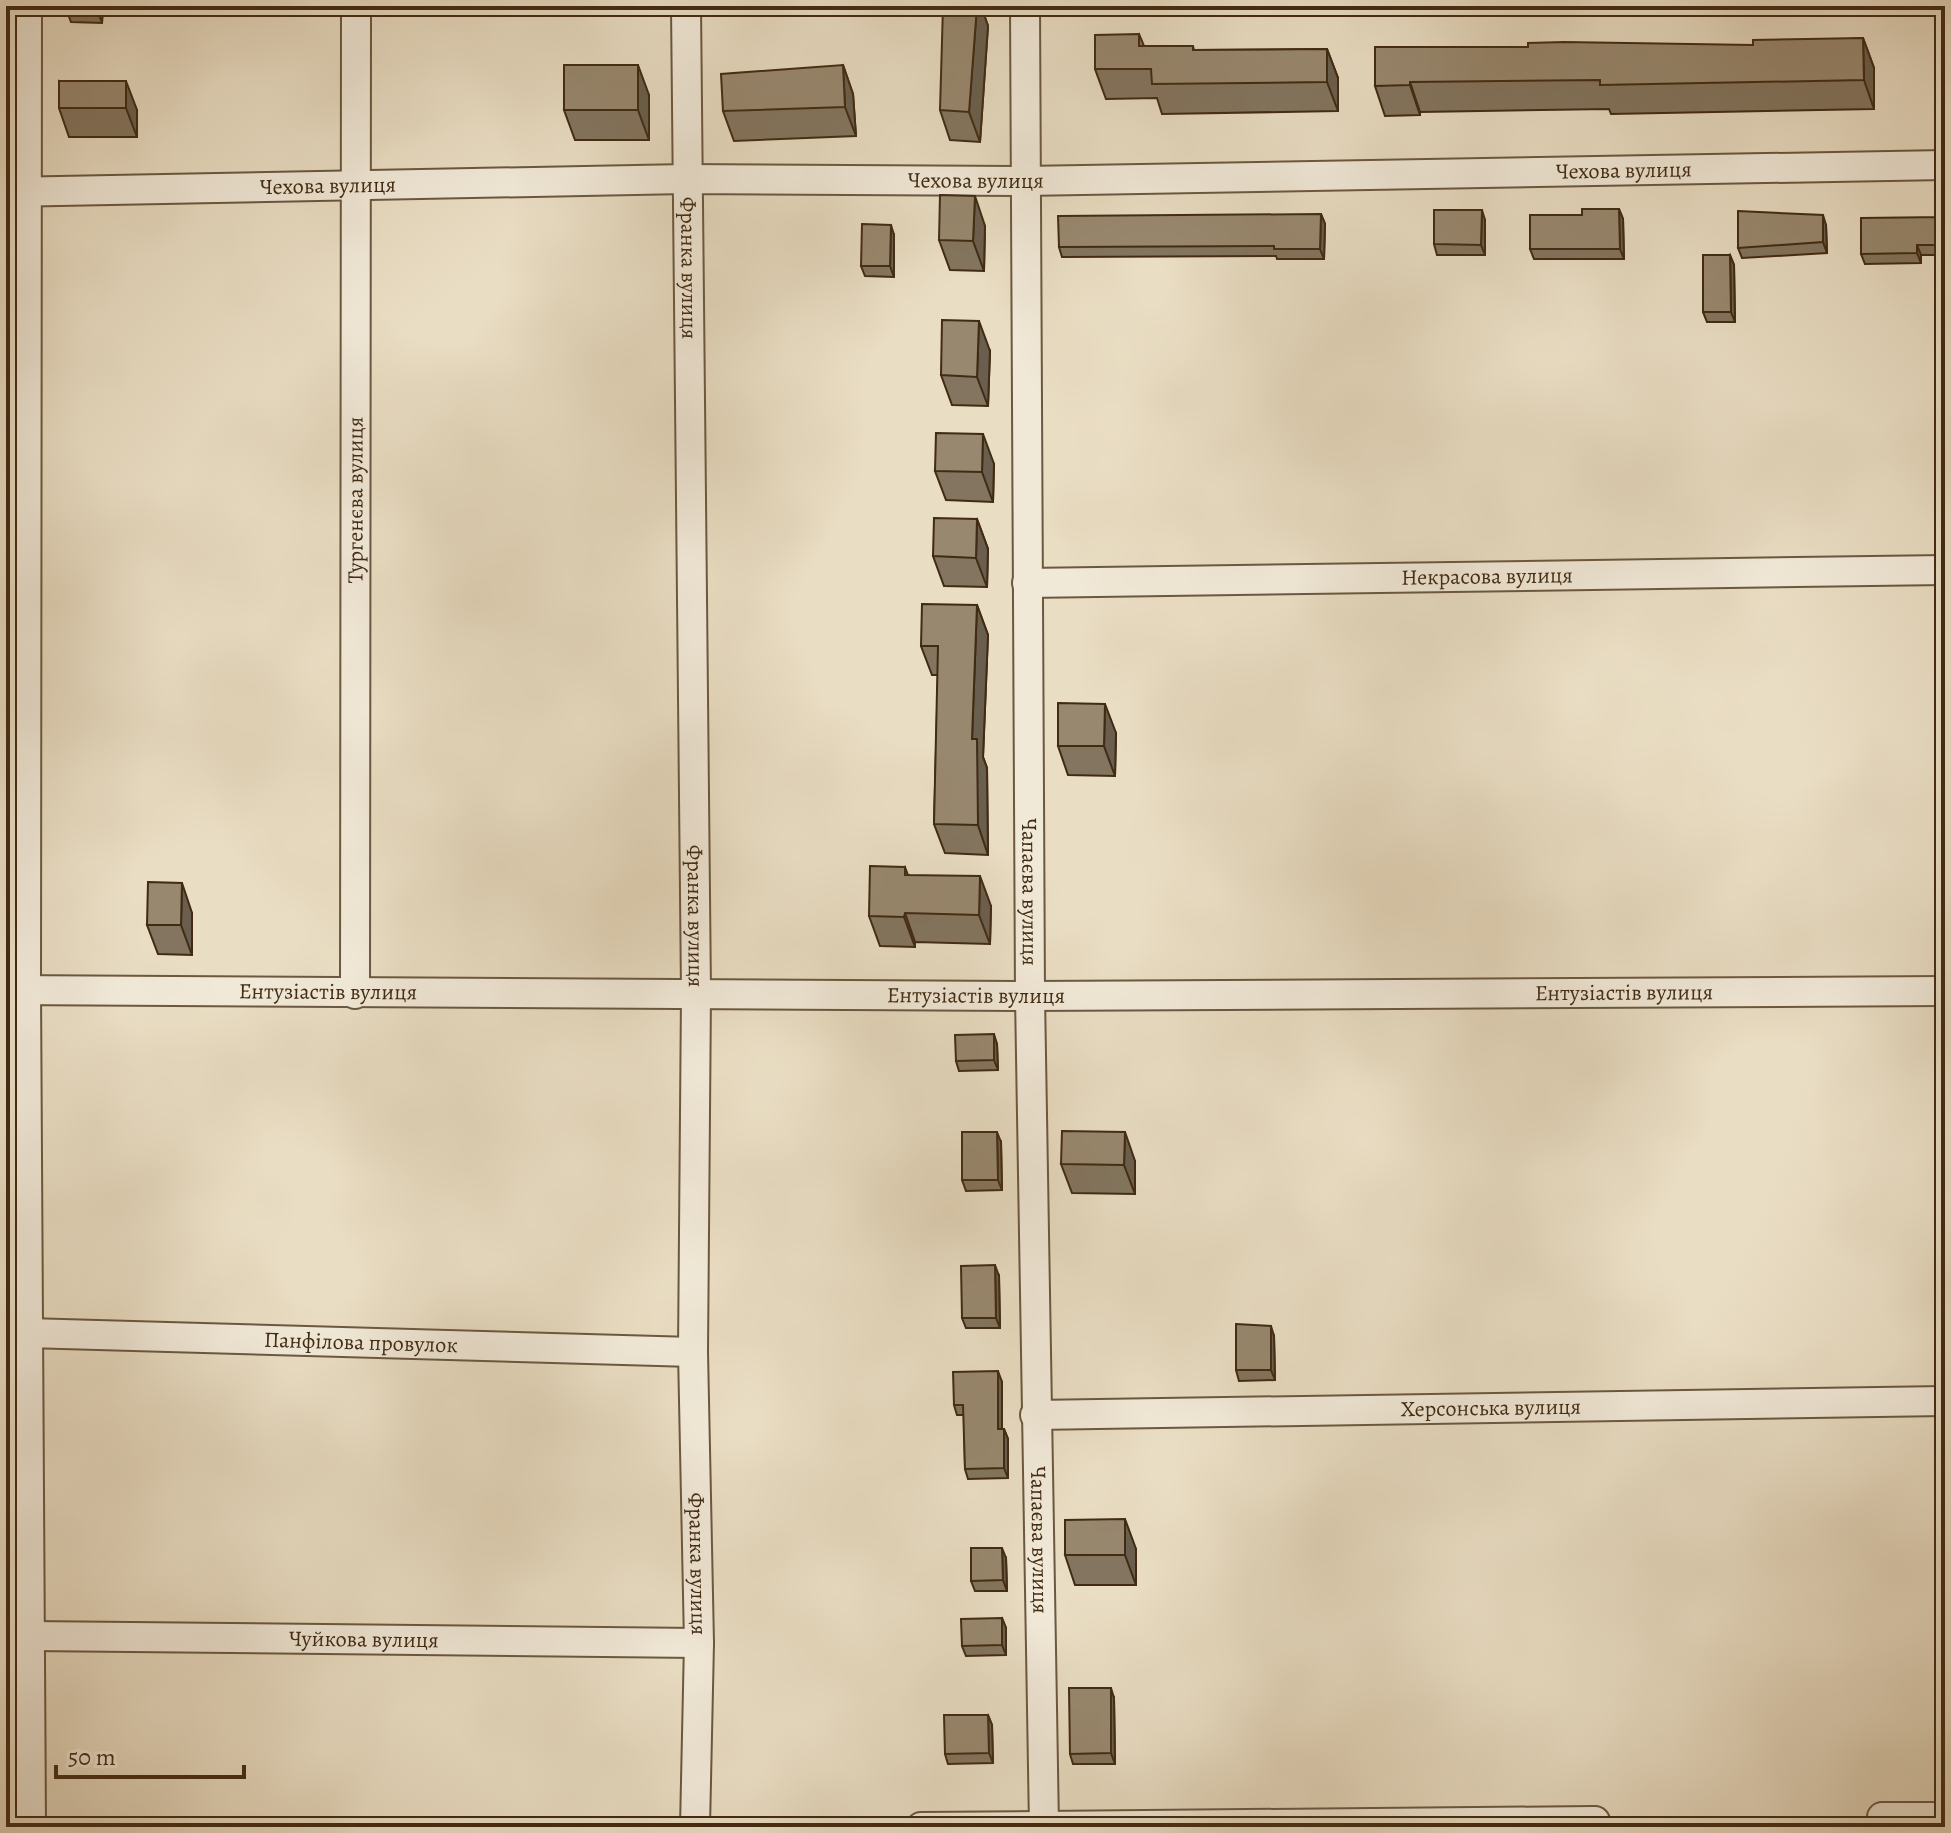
<svg xmlns="http://www.w3.org/2000/svg" width="1951" height="1833" viewBox="0 0 1951 1833" font-family="Alegreya,serif">
  <style>
    .lines { fill: none; stroke-linecap: round; stroke-linejoin: round }
    .minor-casing { stroke: #6b583f; stroke-width: 32 }
    .minor { stroke: #f1e9d8; stroke-width: 28 }
    .wall { fill: #83755f; stroke: #412b13; stroke-width: 2 }
    .shaded-wall { fill: #6a5f4e; stroke: #412b13; stroke-width: 2 }
    .building { fill: #98886f; stroke: #412b13; stroke-width: 2 }
    .labels { text-anchor: middle; dominant-baseline: central; stroke-width: 6; stroke-linejoin: round; paint-order: stroke }
    .street-label { font-size: 22px; fill: #412b13; stroke: #f1e9d8 }
  </style>
  <rect width="100%" height="100%" fill="#e9ddc3"/>
  <filter id="stains"><feTurbulence type="fractalNoise" baseFrequency=".0025" numOctaves="4"/><feColorMatrix values="0 0 0 0 .2 0 0 0 0 .09 0 0 0 0 .02 0 0 0 .5 -.17"/></filter>
  <radialGradient id="worn" r=".72"><stop offset=".6" stop-color="#630" stop-opacity="0"/><stop offset="1" stop-color="#630" stop-opacity=".3"/></radialGradient>
  <g class="lines">
    <defs>
      <g id="minor">
        <path d="M27,6L26,990L31,1827"/>
        <path id="s1" d="M686,6L696,993L693,1352L699,1643L695,1827"/>
        <path id="s2" d="M1025,6L1030,996L1044,1827"/>
        <path id="s3" d="M6,192L686,179L1024,181L1945,165"/>
        <path id="s4" d="M1027,583L1945,570"/>
        <path id="s5" d="M6,990L1030,996L1945,991"/>
        <path id="s6" d="M355,994L356,6"/>
        <path id="s7" d="M27,1333L693,1352"/>
        <path id="s8" d="M1035,1415L1945,1401"/>
        <path id="s9" d="M30,1636L699,1643"/>
        <path d="M1882,1817H1945"/>
        <path d="M921,1827L1595,1821"/>
      </g>
    </defs>
    <use href="#minor" class="minor-casing"/>
    <use href="#minor" class="minor"/>
  </g>
  <g class="wall">
    <path d="M65,6H103L102,23L71,22Z"/>
    <path d="M977,6H981L988,26L980,142L950,140L940,110Z"/>
    <path d="M1139,34L1144,46H1193L1194,50L1327,49L1338,78V111L1162,114L1157,98L1106,99L1095,69Z"/>
    <path d="M1863,38L1874,68V109L1611,114L1609,109L1420,112V115L1385,116L1375,86L1753,45Z"/>
    <path d="M843,65L853,94L856,136L734,141L723,111Z"/>
    <path d="M59,81L137,110V137H69L59,108Z"/>
    <path d="M649,95V140H575L564,110Z"/>
    <path d="M1619,209L1623,219L1624,259H1534L1530,249L1582,215Z"/>
    <path d="M1945,211V255H1921V263L1865,264L1861,254L1944,217Z"/>
    <path d="M1321,214L1325,224L1324,259H1277L1276,256L1062,257L1059,247Z"/>
    <path d="M1485,220V255H1437L1434,244Z"/>
    <path d="M1826,225L1827,253L1742,258L1738,248Z"/>
    <path d="M985,226L984,271L950,270L939,240Z"/>
    <path d="M894,235V277L865,276L861,266Z"/>
    <path d="M1730,255L1734,265L1735,322H1707L1703,312Z"/>
    <path d="M990,351L988,406L952,405L941,375Z"/>
    <path d="M994,464L993,502L946,500L935,471Z"/>
    <path d="M977,519L988,549L987,587L944,586L933,556Z"/>
    <path d="M977,605L988,635L983,757L987,768L988,855L945,853L934,824L938,675H932L921,646Z"/>
    <path d="M1116,733L1115,776L1068,775L1058,746Z"/>
    <path d="M905,867L908,875L991,906L990,944L915,942V947L880,946L869,916Z"/>
    <path d="M192,913V955L158,954L147,925Z"/>
    <path d="M997,1044L998,1070L959,1071L956,1061Z"/>
    <path d="M1001,1142L1002,1190L966,1191L962,1180Z"/>
    <path d="M1135,1161V1194L1072,1193L1061,1164Z"/>
    <path d="M999,1276L1000,1328H966L962,1318Z"/>
    <path d="M1274,1336L1275,1380L1239,1381L1236,1370Z"/>
    <path d="M1002,1382V1429H1004L1008,1439V1478L968,1479L965,1469L964,1415H957L954,1405Z"/>
    <path d="M1136,1549V1585H1075L1065,1555Z"/>
    <path d="M1006,1558L1007,1591H975L971,1581Z"/>
    <path d="M1002,1618L1006,1628V1655L966,1656L962,1646Z"/>
    <path d="M1114,1698L1115,1764H1073L1070,1754Z"/>
    <path d="M988,1715L992,1725L993,1763L948,1764L945,1754Z"/>
  </g>
  <g class="shaded-wall">
    <path d="M96,6H103L102,23Z"/>
    <path d="M977,6H981L988,26L980,142L969,112Z"/>
    <path d="M1863,38L1874,68V109L1864,80Z"/>
    <path d="M1327,49L1338,78V111L1327,82Z"/>
    <path d="M638,65L649,95V140L638,110Z"/>
    <path d="M843,65L853,94L856,136L845,107Z"/>
    <path d="M126,81L137,110V137L126,108Z"/>
    <path d="M1410,82L1420,112V115L1410,85Z"/>
    <path d="M975,196L985,226L984,271L973,241Z"/>
    <path d="M1619,209L1623,219L1624,259L1620,249Z"/>
    <path d="M1482,210L1485,220V255L1481,245Z"/>
    <path d="M1321,214L1325,224L1324,259L1320,249Z"/>
    <path d="M1823,215L1826,225L1827,253L1823,242Z"/>
    <path d="M891,225L894,235V277L890,266Z"/>
    <path d="M1917,245L1921,255V263L1917,253Z"/>
    <path d="M1730,255L1734,265L1735,322L1731,312Z"/>
    <path d="M979,321L990,351L988,406L977,377Z"/>
    <path d="M983,434L994,464L993,502L982,472Z"/>
    <path d="M977,519L988,549L987,587L976,558Z"/>
    <path d="M977,605L988,635L983,757L987,768L988,855L978,825L972,739Z"/>
    <path d="M1105,704L1116,733L1115,776L1104,746Z"/>
    <path d="M980,876L991,906L990,944L979,915Z"/>
    <path d="M182,883L192,913V955L181,925Z"/>
    <path d="M905,913L915,942V947L904,917Z"/>
    <path d="M994,1034L997,1044L998,1070L994,1060Z"/>
    <path d="M997,1132L1001,1142L1002,1190L998,1180Z"/>
    <path d="M1125,1132L1135,1161V1194L1124,1165Z"/>
    <path d="M995,1265L999,1276L1000,1328L996,1318Z"/>
    <path d="M1271,1326L1274,1336L1275,1380L1271,1370Z"/>
    <path d="M998,1371L1002,1382V1439L998,1429Z"/>
    <path d="M1004,1429L1008,1439V1478L1004,1468Z"/>
    <path d="M1125,1519L1136,1549V1585L1125,1555Z"/>
    <path d="M1002,1548L1006,1558L1007,1591L1003,1580Z"/>
    <path d="M1002,1618L1006,1628V1655L1002,1645Z"/>
    <path d="M1111,1688L1114,1698L1115,1764L1111,1753Z"/>
    <path d="M988,1715L992,1725L993,1763L989,1753Z"/>
  </g>
  <g class="building">
    <path d="M943,6H977L969,112L940,110Z"/>
    <path d="M1139,34V46H1193V50L1327,49V82L1152,84L1151,69H1095V35Z"/>
    <path d="M1863,38L1864,80L1600,85V80L1410,82V85L1375,86V47H1528V43L1564,42L1753,45V40Z"/>
    <rect x="1944" y="48" width="1" height="34"/>
    <rect x="564" y="65" width="74" height="45"/>
    <path d="M843,65L845,107L723,111L721,74Z"/>
    <rect x="59" y="81" width="67" height="27"/>
    <path d="M940,195L975,196L973,241L939,240Z"/>
    <path d="M1582,209H1619L1620,249H1530V215H1582Z"/>
    <path d="M1434,210H1482L1481,245L1434,244Z"/>
    <path d="M1738,211L1823,215V242L1738,248Z"/>
    <path d="M1944,211H1945V245H1917V253L1861,254V218L1944,217Z"/>
    <path d="M1321,214L1320,249H1274V246L1059,247L1058,216Z"/>
    <path d="M862,224L891,225L890,266H861Z"/>
    <path d="M1703,255H1730L1731,312H1703Z"/>
    <path d="M942,320L979,321L977,377L941,375Z"/>
    <path d="M936,433L983,434L982,472L935,471Z"/>
    <path d="M934,518L977,519L976,558L933,556Z"/>
    <path d="M922,604L977,605L972,739H977L978,825L934,824L938,646H921Z"/>
    <path d="M1058,703L1105,704L1104,746H1058Z"/>
    <path d="M870,866L905,867V875L980,876L979,915L905,913L904,917L869,916Z"/>
    <path d="M148,882L182,883L181,925H147Z"/>
    <path d="M994,1034V1060L956,1061L955,1035Z"/>
    <path d="M1062,1131L1125,1132L1124,1165L1061,1164Z"/>
    <path d="M962,1132H997L998,1180H962Z"/>
    <path d="M995,1265L996,1318H962L961,1266Z"/>
    <path d="M1236,1324L1271,1326V1370H1236Z"/>
    <path d="M998,1371V1429H1004V1468L965,1469L963,1405H954L953,1372Z"/>
    <path d="M1125,1519V1555H1065V1520Z"/>
    <path d="M971,1548H1002L1003,1580L971,1581Z"/>
    <path d="M1002,1618V1645L962,1646L961,1619Z"/>
    <path d="M1069,1688H1111V1753L1070,1754Z"/>
    <path d="M944,1715H988L989,1753L945,1754Z"/>
  </g>
  <g class="labels">
    <g class="street-label">
      <text stroke="none"><textPath href="#s3" startOffset="1618">Чехова вулиця</textPath></text>
      <text stroke="none"><textPath href="#s3" startOffset="970">Чехова вулиця</textPath></text>
      <text stroke="none"><textPath href="#s3" startOffset="322">Чехова вулиця</textPath></text>
      <text stroke="none"><textPath href="#s1" startOffset="262">Франка вулиця</textPath></text>
      <text stroke="none"><textPath href="#s6" startOffset="494">Тургенєва вулиця</textPath></text>
      <text stroke="none"><textPath href="#s4" startOffset="460">Некрасова вулиця</textPath></text>
      <text stroke="none"><textPath href="#s2" startOffset="886">Чапаєва вулиця</textPath></text>
      <text stroke="none"><textPath href="#s1" startOffset="910">Франка вулиця</textPath></text>
      <text stroke="none"><textPath href="#s5" startOffset="322">Ентузіастів вулиця</textPath></text>
      <text stroke="none"><textPath href="#s5" startOffset="1618">Ентузіастів вулиця</textPath></text>
      <text stroke="none"><textPath href="#s5" startOffset="970">Ентузіастів вулиця</textPath></text>
      <text stroke="none"><textPath href="#s7" startOffset="334">Панфілова провулок</textPath></text>
      <text stroke="none"><textPath href="#s8" startOffset="456">Херсонська вулиця</textPath></text>
      <text stroke="none"><textPath href="#s2" startOffset="1534">Чапаєва вулиця</textPath></text>
      <text stroke="none"><textPath href="#s1" startOffset="1558">Франка вулиця</textPath></text>
      <text stroke="none"><textPath href="#s9" startOffset="334">Чуйкова вулиця</textPath></text>
    </g>
  </g>
  <rect width="1951" height="1833" fill="none" stroke="#e9ddc3" stroke-width="32"/>
  <rect x="8" y="8" width="1935" height="1817" fill="none" stroke="#412b13" stroke-width="4"/>
  <rect x="16" y="16" width="1919" height="1801" fill="none" stroke="#412b13" stroke-width="2"/>
  <path d="M56 1765v12h188v-12" fill="none" stroke="#412b13" stroke-width="4"/>
  <text x="68" y="1765" font-size="24" fill="#412b13" stroke="#f1e9d8" stroke-width="6" paint-order="stroke">50 m</text>
  <rect width="100%" height="100%" filter="url(#stains)"/>
  <rect width="100%" height="100%" fill="url(#worn)"/>
</svg>
